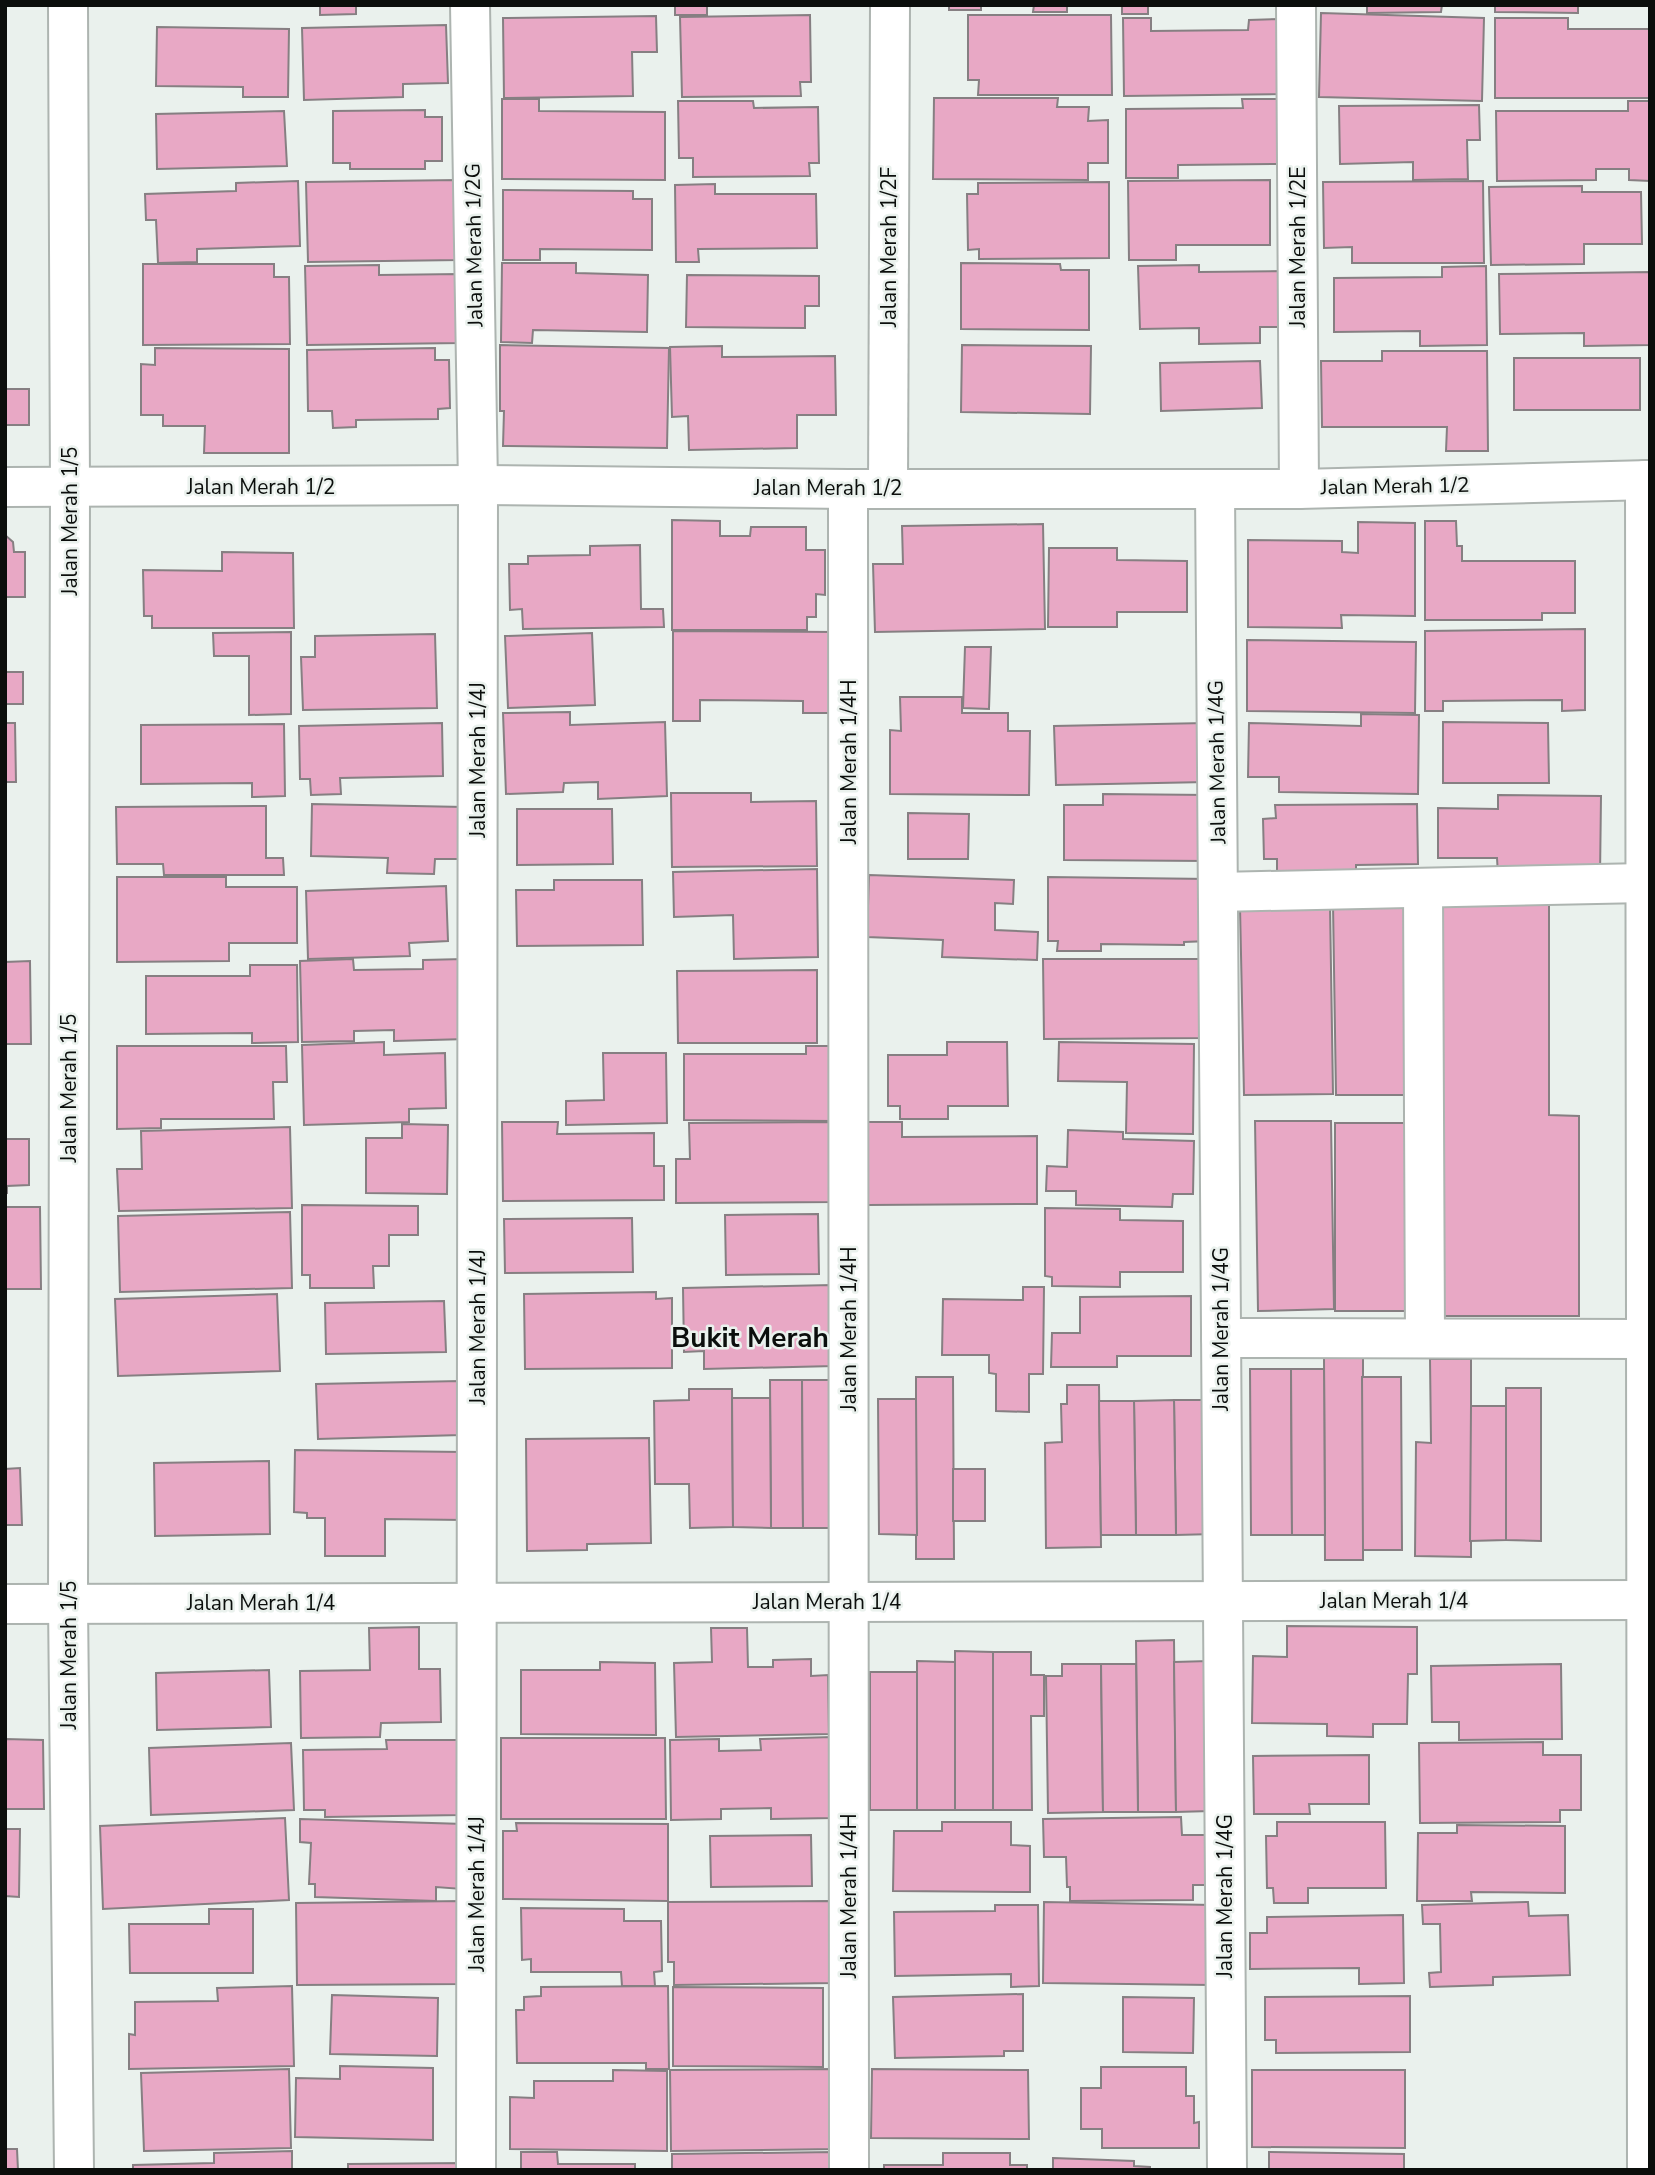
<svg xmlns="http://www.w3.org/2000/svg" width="1655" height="2175" viewBox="0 0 1655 2175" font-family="'Nunito Sans',sans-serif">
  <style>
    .building { fill: #e8a8c5; stroke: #867f82; stroke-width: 2 }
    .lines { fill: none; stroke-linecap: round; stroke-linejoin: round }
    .minor-casing { stroke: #adb4b0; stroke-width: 42 }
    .minor { stroke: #fff; stroke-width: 38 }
    .labels { text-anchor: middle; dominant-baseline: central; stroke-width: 5; stroke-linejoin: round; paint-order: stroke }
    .street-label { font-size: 21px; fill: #0b0e0c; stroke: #eaf1ed }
    .district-label { font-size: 28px; font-weight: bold; fill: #0b0e0c; stroke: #eaf1ed }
  </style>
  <rect width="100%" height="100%" fill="#eaf1ed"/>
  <g class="building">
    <path d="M320,5H356V14L320,15Z"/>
    <path d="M675,5H733H707V15H675Z"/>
    <rect x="949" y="5" width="32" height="5"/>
    <path d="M1034,5H1067V12H1033Z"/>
    <rect x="1122" y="5" width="26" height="9"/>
    <path d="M1367,5H1442L1441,12L1367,13Z"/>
    <path d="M1495,5H1578V13L1495,12Z"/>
    <path d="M1321,13L1484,18L1482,101L1319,97Z"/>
    <path d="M810,15L811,82H800L801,96L682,97L680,17Z"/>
    <path d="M968,15H1111L1112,95H978L979,80H968Z"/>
    <path d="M656,16L657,52H632L633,96L504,98L503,18Z"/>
    <path d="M1123,18H1151V31L1248,30L1249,20L1281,19L1282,94L1124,96Z"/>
    <path d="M1495,18H1568V29H1650V98H1495Z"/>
    <path d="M446,25L448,83L403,84V97L304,100L302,28Z"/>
    <path d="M157,27L289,29L288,97H243V87L156,86Z"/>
    <path d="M934,98H1058L1057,107H1089L1088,121L1108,120V163H1088V180L933,179Z"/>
    <path d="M502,99H539V111L665,112V180L502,179Z"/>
    <path d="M1242,99H1282L1283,164L1178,165V178H1126V109L1243,108Z"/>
    <path d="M678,101H753L754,108L818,107L819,163H809L810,176L693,177V158H679Z"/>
    <path d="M1628,101H1650V181L1629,180V169H1596V180L1497,181L1496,111H1628Z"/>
    <path d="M1479,105L1480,140H1467L1468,179L1413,180V162L1340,164L1339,106Z"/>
    <path d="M425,110V117H442V161H425V169H350V163H333V111Z"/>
    <path d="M284,111L287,166L157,169L156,114Z"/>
    <path d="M458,180L460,260L308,262L306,182Z"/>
    <path d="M1270,180V245H1176V260H1129L1128,181Z"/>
    <path d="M298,181L300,246L197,249V262L158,263L156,220H146L145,194L236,191V183Z"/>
    <path d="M1483,181L1484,263H1352V247L1324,248L1323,182Z"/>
    <path d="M1109,182V258L979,259V249L968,250L967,194H978V183Z"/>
    <path d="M715,184V194H816L817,248L698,249L699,262H676L675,185Z"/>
    <path d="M1582,186V192H1641L1642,244H1584V264L1491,265L1489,187Z"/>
    <path d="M503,190L633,191V199H652V250L540,249V260H503Z"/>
    <path d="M502,263H576V273L648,275L647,332L533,330L532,343L501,342Z"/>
    <path d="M961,263L1060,264L1061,270H1089V330L961,329Z"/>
    <path d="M143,264H274V277H289L290,344L143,345Z"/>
    <path d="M379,265V275L460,274L461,343L307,345L305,266Z"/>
    <path d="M1199,265V272L1283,271L1284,327H1260V343L1199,344V328L1140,329L1138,266Z"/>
    <path d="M1486,266L1487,345L1420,346V331L1334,332V278L1442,277V267Z"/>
    <path d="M1650,272V345L1584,346V333L1500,334L1499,274Z"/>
    <path d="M687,275L819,276V306H805V328L686,327Z"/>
    <path d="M500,345L669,348L667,448L503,446L504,411H500Z"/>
    <path d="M962,345L1091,346L1090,414L961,412Z"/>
    <path d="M722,346V357L835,356L836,415H797V448L689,450L688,416L672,417L670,347Z"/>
    <path d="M155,348L289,349V453H204L205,426H163V415H141V364L155,365Z"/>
    <path d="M435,348V360H449L450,408L438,409V419L356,420V427L333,428L332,411H308L307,350Z"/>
    <path d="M1382,351H1487L1488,451H1446L1447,427H1322L1321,361H1382Z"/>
    <rect x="1514" y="358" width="126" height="52"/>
    <path d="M1260,361L1262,408L1161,411L1160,363Z"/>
    <rect x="5" y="389" width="24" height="36"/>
    <path d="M672,520L720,521V536H750L751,527H806V550H825V595L816,594V617H807V630H672Z"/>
    <path d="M1425,521H1456L1457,546H1462V561H1575V613H1542V620H1425Z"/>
    <path d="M1358,522L1415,523V616L1341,615L1342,628L1248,627V540L1342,541V552L1358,553Z"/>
    <path d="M1043,524L1045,629L875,632L873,564H903L902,526Z"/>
    <path d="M5,535L13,542L14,552H25V597H5Z"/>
    <path d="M640,545L641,609H663L664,627L523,629L522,609L510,610L509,564H528V556L590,555V546Z"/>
    <path d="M1049,548H1117V560L1187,561V612H1117V627H1048Z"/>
    <path d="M222,552L293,553L294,628H152V616H144L143,570L222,571Z"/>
    <path d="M1585,629V710L1562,711V700L1443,701V711H1425V631Z"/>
    <path d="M673,631L835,632V713H803V701L700,700V721H673Z"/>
    <path d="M291,632V714L249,715V656H214L213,633Z"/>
    <path d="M592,633L595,705L508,708L505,636Z"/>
    <path d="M435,634L437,708L303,710L301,657H315V636Z"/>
    <path d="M1247,640L1416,642L1415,713L1247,711Z"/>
    <path d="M965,647H991L989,709L963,708Z"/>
    <rect x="5" y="672" width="18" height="32"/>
    <path d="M900,697H962V713H1008V731H1030L1029,795L890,794V730L901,731Z"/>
    <path d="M570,712V725L665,722L667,796L598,799V782L564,783L563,792L506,794L503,713Z"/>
    <path d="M1361,714L1419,715L1418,794L1279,792V777H1248L1249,723L1361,726Z"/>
    <path d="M1443,722L1548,723L1549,783H1443Z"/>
    <path d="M5,723H15L16,782H5Z"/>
    <path d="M442,723L443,776L340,778L341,794L311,795L310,779H300L299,726Z"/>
    <path d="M1206,723L1207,782L1056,785L1054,726Z"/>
    <path d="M284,724L285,796L252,797V783L141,784V725Z"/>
    <path d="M671,793H751V802L816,801L817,866L672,867Z"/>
    <path d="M1103,794L1209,795L1208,861L1064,860V805H1103Z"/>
    <path d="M1498,795L1601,796L1600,877L1498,875L1497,858H1438V808L1498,809Z"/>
    <path d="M312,804L464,807V859H435L434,874L387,873L388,858L311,856Z"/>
    <path d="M1417,804L1418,864L1356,865V877L1277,878V859H1264L1263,819L1276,818L1275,805Z"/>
    <path d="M266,806V858H283L284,875H164L163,864H117L116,807Z"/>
    <path d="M517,809H612L613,864L517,865Z"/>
    <path d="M908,813L969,814L968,859H908Z"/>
    <path d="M817,869L818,957L734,959L733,915L674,917L673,872Z"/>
    <path d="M869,875L1014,880L1013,904L995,903V930L1038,932L1037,960L942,957L943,940L867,937Z"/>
    <path d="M117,877H226V887H297V943H229V961L117,962Z"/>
    <path d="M1048,877L1210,879L1209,941L1184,942V945L1101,944V951H1057L1058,941H1048Z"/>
    <path d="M554,880H642L643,945L517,946L516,890H554Z"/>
    <path d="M446,886L448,941L409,943L410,956L308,959L306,891Z"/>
    <path d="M1408,903L1411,1095H1336L1333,904Z"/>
    <path d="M1439,903H1549V1115L1579,1116V1316H1440Z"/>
    <path d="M1330,906L1333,1094L1244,1095L1240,907Z"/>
    <path d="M353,959L354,970L423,969V960L464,959L467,1039L394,1041V1030L354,1031V1041L302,1042L300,961Z"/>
    <path d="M1043,959H1206V1038L1044,1039Z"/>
    <path d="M30,961L31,1044H5V962Z"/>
    <path d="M250,965H297L298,1042L252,1043V1033L146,1034V976H250Z"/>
    <path d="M817,970V1043H678L677,971Z"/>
    <path d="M384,1042V1055L445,1053L446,1108L409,1109V1122L304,1125L302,1045Z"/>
    <path d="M947,1042H1007L1008,1106H948V1119H900V1106H888V1055H947Z"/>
    <path d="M1059,1042L1194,1044L1193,1134L1126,1133L1127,1082L1058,1081Z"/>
    <path d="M117,1046H286L287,1082H273L274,1119H161V1128L117,1129Z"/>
    <path d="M806,1046H834V1121L684,1120V1054H806Z"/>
    <path d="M603,1053H666L667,1123L566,1125V1101L604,1100Z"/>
    <path d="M1255,1121H1331L1334,1309L1258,1311Z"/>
    <path d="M502,1122H558L557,1134L654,1133V1166H664V1200L503,1201Z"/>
    <path d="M835,1122L836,1202L676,1203V1159H690L689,1123Z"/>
    <path d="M868,1122H902V1137L1037,1136V1204L868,1205Z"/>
    <path d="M1335,1123H1411L1412,1311H1335Z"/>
    <path d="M402,1124L448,1125L447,1194L366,1193V1138H402Z"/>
    <path d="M290,1127L292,1208L119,1211L117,1169H142L141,1131Z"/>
    <path d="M1068,1130L1123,1132V1139L1194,1141L1193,1194H1173L1172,1207L1076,1205V1191H1046L1047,1166L1067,1167Z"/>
    <path d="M5,1139H29V1185L7,1186V1193H5Z"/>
    <path d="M302,1205L418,1206V1235H389V1266H373L374,1288H310V1275H302Z"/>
    <path d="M5,1207H40L41,1289H5Z"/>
    <path d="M1045,1208L1120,1209V1220L1183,1221V1272H1120V1287L1052,1286V1277L1045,1276Z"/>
    <path d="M290,1212L292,1288L120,1292L118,1216Z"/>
    <path d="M818,1214L819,1274L726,1275L725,1215Z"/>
    <path d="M632,1218L633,1272L505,1273L504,1219Z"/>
    <path d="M832,1285L834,1366L704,1369V1351L684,1352L683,1288Z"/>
    <path d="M1023,1287H1044L1043,1374H1029V1412L996,1411V1374L989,1373V1355H942L943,1299L1023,1300Z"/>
    <path d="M656,1292V1299L672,1298V1368L525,1369L524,1294Z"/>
    <path d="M277,1294L280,1371L118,1376L115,1299Z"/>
    <path d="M1191,1296V1356H1117V1367H1051L1052,1333H1080V1297Z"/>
    <path d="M444,1301L446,1352L326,1354L325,1303Z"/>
    <path d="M1324,1358H1363V1560H1325Z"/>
    <path d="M1430,1359H1471V1557L1415,1556L1416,1442L1431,1443Z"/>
    <path d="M1250,1369H1291L1292,1535H1251Z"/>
    <path d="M1291,1369H1324L1325,1535H1292Z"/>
    <path d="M916,1377H953L954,1559H916Z"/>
    <path d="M1362,1377H1401L1402,1550H1363Z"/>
    <path d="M770,1380H802L803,1528H771Z"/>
    <path d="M802,1380H842L843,1528H803Z"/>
    <path d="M460,1381L461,1435L318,1439L316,1384Z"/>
    <path d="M1067,1385H1099L1101,1547L1046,1548L1045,1443L1062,1442L1061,1404H1067Z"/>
    <path d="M1506,1388H1541V1541L1506,1540Z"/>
    <path d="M689,1389H732L733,1527L690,1528L689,1484H655L654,1401L689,1400Z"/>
    <path d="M732,1398H770L771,1528L733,1527Z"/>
    <path d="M878,1399H916L917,1535L879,1534Z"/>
    <path d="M1174,1400H1212L1214,1534L1176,1535Z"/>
    <path d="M1174,1400L1176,1535H1136L1134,1401Z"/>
    <path d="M1099,1401H1134L1136,1535H1101Z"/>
    <path d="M1471,1406H1506V1540L1470,1541Z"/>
    <path d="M649,1438L651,1543L587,1544V1550L527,1551L526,1439Z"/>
    <path d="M295,1450L464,1452V1520L385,1519V1556H325V1518H307V1513L294,1512Z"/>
    <path d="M269,1461L270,1534L155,1536L154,1463Z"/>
    <path d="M20,1468L22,1525H5V1469Z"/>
    <rect x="953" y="1469" width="32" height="52"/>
    <path d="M1287,1626L1417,1627V1674H1408L1407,1724H1373V1737L1327,1736V1724L1252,1723L1253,1656L1287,1657Z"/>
    <path d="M419,1627V1669H440L441,1722L381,1723L380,1737L301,1738L300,1671L370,1670L369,1628Z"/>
    <path d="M711,1628H747L748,1667H773V1660L811,1659V1676L828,1675L829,1734L676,1737L674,1663L712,1662Z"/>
    <path d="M1174,1640L1176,1812H1138L1136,1641Z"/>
    <path d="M955,1651L993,1652V1810H955Z"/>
    <path d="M993,1652H1031V1675H1044V1716H1031L1032,1810H993Z"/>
    <path d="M917,1661L955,1662V1810H917Z"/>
    <path d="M1209,1661L1211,1811L1176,1812L1174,1662Z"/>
    <path d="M600,1662L655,1663L656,1735L521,1734V1670H600Z"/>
    <path d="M1062,1664H1101L1103,1812L1048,1813L1046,1676H1062Z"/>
    <path d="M1101,1664H1136L1138,1812H1103Z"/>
    <path d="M1561,1664L1562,1739L1459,1740V1722H1432L1431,1666Z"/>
    <path d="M269,1670L271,1727L157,1730L156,1673Z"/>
    <rect x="870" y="1672" width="47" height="138"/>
    <path d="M832,1737L834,1818L771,1819V1808L721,1809V1819L671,1820L670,1740L719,1739V1751L761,1750L760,1739Z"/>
    <path d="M501,1738H665L666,1819H501Z"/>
    <path d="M5,1739L43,1740L44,1809H6L5,1812Z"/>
    <path d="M386,1740H461L462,1815L325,1817V1810H304L303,1750L387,1749Z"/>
    <path d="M1543,1742V1755H1581V1810H1560V1822L1420,1823L1419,1743Z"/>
    <path d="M291,1743L294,1810L151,1815L149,1748Z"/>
    <path d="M1369,1755V1804H1309L1310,1814H1254L1253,1756Z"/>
    <path d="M1181,1817L1182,1835H1209L1210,1885H1193V1900L1070,1901V1887H1067L1066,1857H1044L1043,1819Z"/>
    <path d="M285,1818L289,1900L103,1909L100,1826Z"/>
    <path d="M300,1819L464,1824L462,1889L436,1887V1901L315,1897V1884H309L311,1843L300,1842Z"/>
    <path d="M942,1822H1011V1845L1030,1846V1892L893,1891L894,1831H942Z"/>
    <path d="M1277,1822H1385L1386,1888H1308V1903H1274L1273,1888H1267L1266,1836H1277Z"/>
    <path d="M516,1823L668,1824V1901L503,1899V1831H517Z"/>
    <path d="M1457,1825L1565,1826V1893L1471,1892L1472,1901H1417L1418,1833H1457Z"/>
    <path d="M5,1829H20L19,1897L5,1896Z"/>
    <path d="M811,1835L812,1886L711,1887L710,1836Z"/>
    <path d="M463,1901L464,1984L297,1985L296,1903Z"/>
    <path d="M832,1901L833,1983L674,1985V1962H668V1902Z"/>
    <path d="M1044,1902L1213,1905L1212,1985L1043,1983Z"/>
    <path d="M1528,1902L1529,1916L1568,1915L1570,1975L1493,1977V1985L1430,1987L1429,1973L1441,1972L1440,1924H1423L1422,1905Z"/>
    <path d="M995,1905H1038L1039,1986L1011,1987V1974L895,1976L894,1912L995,1911Z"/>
    <path d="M521,1908L624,1909V1921H661L662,1971L654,1972L655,1986H622L621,1972H531V1959L522,1960Z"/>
    <path d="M209,1909H253V1973H130L129,1924H209Z"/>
    <path d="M1403,1915L1404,1983L1359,1984V1968L1250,1969V1933H1267V1917Z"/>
    <path d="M292,1986L294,2066L129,2069V2034L135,2035V2002L218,2001L217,1988Z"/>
    <path d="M668,1986L669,2069H646V2063H517L516,2010H524V1997L541,1996V1987Z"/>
    <path d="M673,1987L823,1988V2067L673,2066Z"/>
    <path d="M1023,1994V2051H1004V2056L895,2058L893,1997Z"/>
    <path d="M332,1995L438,1998L437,2056L330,2054Z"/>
    <path d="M1410,1996V2052L1276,2053V2040H1265V1997Z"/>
    <path d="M1123,1997L1194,1998L1193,2053L1123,2052Z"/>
    <path d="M340,2066L433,2068V2140L295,2137L296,2078L340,2079Z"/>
    <path d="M1101,2067H1186V2096H1194V2123L1199,2122V2148H1102V2129H1081V2088H1101Z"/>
    <path d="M289,2069L291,2148L144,2151L141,2073Z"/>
    <path d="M837,2069V2149L671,2151L670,2070Z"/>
    <path d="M872,2069L1028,2070L1029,2139L871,2138Z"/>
    <path d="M613,2070L667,2071V2151L510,2149V2097L534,2098V2081H613Z"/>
    <path d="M1252,2070H1405V2148L1252,2147Z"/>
    <path d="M5,2149H17L18,2170H5Z"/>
    <path d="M292,2151V2170H133V2165L214,2163V2153Z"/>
    <path d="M521,2152H557L558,2164H635V2170H521Z"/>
    <path d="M834,2152V2170H672V2154Z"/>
    <path d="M1269,2152L1404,2154V2170H1269Z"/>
    <path d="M943,2153H1010V2165H1027V2170H884V2165H943Z"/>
    <path d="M1053,2158L1134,2161V2166L1150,2167V2170H1053Z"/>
    <path d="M466,2163V2170H348V2164Z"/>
  </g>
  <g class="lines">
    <defs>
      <g id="minor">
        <path d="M68,5L70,488L68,1604L74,2170"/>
        <path d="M470,5L478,485L476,2170"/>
        <path d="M1296,5L1299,489"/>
        <path d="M1645,480L1647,2170"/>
        <path d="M5,487L478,485L848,489H1299L1650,480"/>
        <path d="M888,488L890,5"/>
        <path d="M848,489L849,2170"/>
        <path d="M1215,489L1227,2170"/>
        <path d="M1423,888L1425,1338"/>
        <path d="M1218,892L1645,883"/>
        <path d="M1221,1338L1646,1339"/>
        <path d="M5,1604L1650,1600"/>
      </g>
    </defs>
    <use href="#minor" class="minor-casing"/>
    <use href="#minor" class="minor"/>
  </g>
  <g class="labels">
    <g class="street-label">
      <text transform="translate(474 245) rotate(-91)">Jalan Merah 1/2G</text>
      <text transform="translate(889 247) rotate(-90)">Jalan Merah 1/2F</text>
      <text transform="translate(1298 247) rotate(-90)">Jalan Merah 1/2E</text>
      <text transform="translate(1395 486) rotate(-1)">Jalan Merah 1/2</text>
      <text x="261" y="487">Jalan Merah 1/2</text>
      <text x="828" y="488">Jalan Merah 1/2</text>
      <text transform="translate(70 521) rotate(-90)">Jalan Merah 1/5</text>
      <text transform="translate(478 760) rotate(-90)">Jalan Merah 1/4J</text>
      <text transform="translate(849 762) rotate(-90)">Jalan Merah 1/4H</text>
      <text transform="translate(1217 762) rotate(-91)">Jalan Merah 1/4G</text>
      <text transform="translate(69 1088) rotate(-90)">Jalan Merah 1/5</text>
      <text transform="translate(478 1327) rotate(-90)">Jalan Merah 1/4J</text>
      <text transform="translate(849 1329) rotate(-90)">Jalan Merah 1/4H</text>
      <text transform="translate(1221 1329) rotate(-90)">Jalan Merah 1/4G</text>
      <text x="1394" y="1601">Jalan Merah 1/4</text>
      <text x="827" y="1602">Jalan Merah 1/4</text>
      <text x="261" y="1603">Jalan Merah 1/4</text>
      <text transform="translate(69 1655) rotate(-90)">Jalan Merah 1/5</text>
      <text transform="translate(477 1894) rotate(-90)">Jalan Merah 1/4J</text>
      <text transform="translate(849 1896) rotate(-90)">Jalan Merah 1/4H</text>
      <text transform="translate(1225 1896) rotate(-90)">Jalan Merah 1/4G</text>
    </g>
    <g class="district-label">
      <text x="750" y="1338">Bukit Merah</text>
    </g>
  </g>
  <rect width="1655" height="2175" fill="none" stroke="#0b0e0c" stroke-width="14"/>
</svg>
